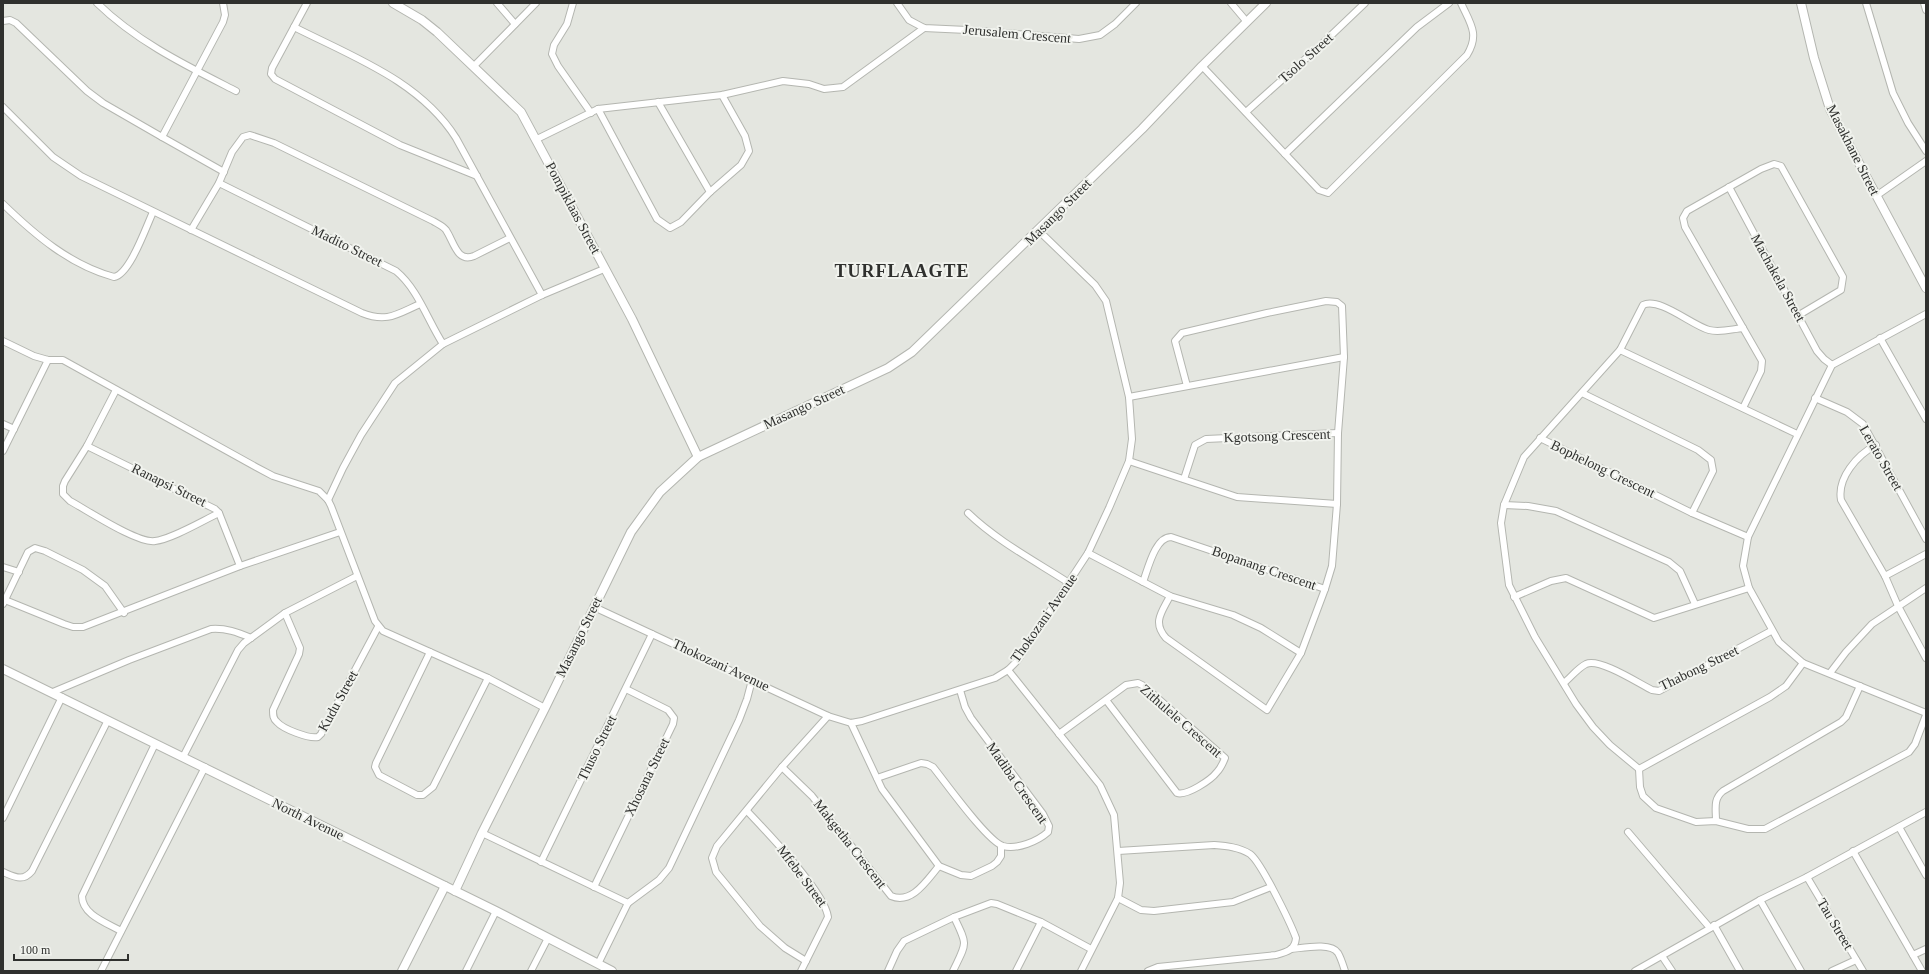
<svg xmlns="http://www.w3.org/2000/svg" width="1929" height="974" viewBox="0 0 1929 974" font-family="'Times New Roman',serif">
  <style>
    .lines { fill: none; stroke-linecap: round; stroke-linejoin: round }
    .street-casing { stroke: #b4b6b0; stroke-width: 8 }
    .secondary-casing { stroke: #b4b6b0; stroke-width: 10 }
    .street { stroke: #fff; stroke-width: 6 }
    .secondary { stroke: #fff; stroke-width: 8 }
    .labels { text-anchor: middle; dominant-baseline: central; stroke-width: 4; stroke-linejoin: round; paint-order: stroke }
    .street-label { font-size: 14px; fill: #2f302e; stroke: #f1f3ee }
    .district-label { font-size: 18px; font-weight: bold; letter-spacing: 1px; fill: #2f302e; stroke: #f1f3ee }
  </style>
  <rect width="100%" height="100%" fill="#e4e6e0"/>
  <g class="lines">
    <defs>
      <g id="street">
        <path d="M97,3C137,42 187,66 236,91"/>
        <path d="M307,3L272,68L271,74L275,79L400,145L477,176"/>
        <path d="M497,3L515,24"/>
        <path d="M573,3L567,24L554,45L552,54L558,66L591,113"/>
        <path d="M897,3L909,20L924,28L967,30L1079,39L1100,35L1115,24L1136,3"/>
        <path d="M1231,3L1247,22"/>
        <path d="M1866,3L1893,93L1908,123L1926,151"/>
        <path d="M1924,3L1926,10"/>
        <path d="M3,21L10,20L16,23L87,91L103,103L162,137L223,22L225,15L223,3"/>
        <path d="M294,27C353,57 420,81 456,138L542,295"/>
        <path d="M474,66L536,3"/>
        <path d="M1202,66L1319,190L1328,193L1467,55C1480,34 1470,23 1461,3"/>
        <path d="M658,102L710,192"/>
        <path d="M3,107L53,157L81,176L362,313C387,323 397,314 420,304"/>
        <path d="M598,109L657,219L670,228L681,222L710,192L741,165L749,151L745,136L722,95"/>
        <path d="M1246,112L1322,44L1365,3"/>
        <path d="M162,137L224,172"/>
        <path d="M537,139L598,109L722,95L783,81L809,84L824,89L843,87L924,28"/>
        <path d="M1285,154L1417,27L1449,3"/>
        <path d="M219,183L396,271C418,289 428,321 443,344"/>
        <path d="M1729,187L1817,351L1824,359L1832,365"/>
        <path d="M1876,196L1926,161"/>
        <path d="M3,204C35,235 70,265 114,277C130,274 146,227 153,212"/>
        <path d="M191,230L219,183L232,152L243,137L250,135L274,143L433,221C438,224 443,226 446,230C454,242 457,263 474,256L510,238"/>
        <path d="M1926,314L1832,365L1748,537L1743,566L1749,588L1779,642L1803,663L1926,713"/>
        <path d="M1880,338L1926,419"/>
        <path d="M3,341L34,356L48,360H63L256,467L273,476L319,491L328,500L331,506L375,621L383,631L488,678L545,708"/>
        <path d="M1620,350L1797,434"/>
        <path d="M116,390L87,446L65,481L63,486V494L70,501C87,510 138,544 155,541C172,539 202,521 219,513"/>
        <path d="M1582,393L1698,450L1711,460L1713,471L1692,513"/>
        <path d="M1129,397L1344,357"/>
        <path d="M1815,398L1847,412L1863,424L1926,539"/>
        <path d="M1743,408L1761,371L1762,361L1685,227L1683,218L1687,211L1761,169L1774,164L1781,166L1843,277L1841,290L1799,315"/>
        <path d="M3,424L14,429"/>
        <path d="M1540,438L1692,513L1748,537"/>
        <path d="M1876,445C1857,455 1837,478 1841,500L1885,576L1898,606L1926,658"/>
        <path d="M87,446L215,509L219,513L240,566"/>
        <path d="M3,451L48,360"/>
        <path d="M1129,461L1237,497L1337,504"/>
        <path d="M1184,479L1195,445L1206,439L1338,433"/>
        <path d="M328,500L343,468L361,435L395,383L443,344L542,295L604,269"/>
        <path d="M1504,505L1528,506L1556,511L1669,562L1680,571L1695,604"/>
        <path d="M968,513C997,541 1035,561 1069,583"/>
        <path d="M1088,553L1170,596L1233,615L1261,628L1301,653"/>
        <path d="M3,567L19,572"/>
        <path d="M1885,576L1926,554"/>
        <path d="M1143,582C1148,569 1155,537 1171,537L1325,589"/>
        <path d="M1170,596C1162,612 1152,622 1166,638L1267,710L1301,653L1325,589L1332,566L1337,504L1338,433L1344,357L1342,306L1337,302L1326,301L1267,313L1182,333L1175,341L1187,386"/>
        <path d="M1514,597L1551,581L1566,578L1654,618L1749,588"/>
        <path d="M5,600L64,624L73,627H83L240,566L340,532"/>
        <path d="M3,604L28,552L35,548L45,551L83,570L105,586L124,613"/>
        <path d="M594,607L828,716L851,723L862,721L995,678L1008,670L1017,661L1088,553L1109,508L1129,461L1132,439L1129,397L1106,301L1095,285L1039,231"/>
        <path d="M285,613L300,648L299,654L273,710C273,715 273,719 277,722C283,729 309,739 318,737L321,734L378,627"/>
        <path d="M430,652L376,763L375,767L379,775L417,795H423L433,787L488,678"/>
        <path d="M1008,670L1100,785L1114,815L1120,883L1118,898L1081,971"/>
        <path d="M1830,673L1846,652L1872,624L1926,588"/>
        <path d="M1565,682C1571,677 1578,668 1586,664C1600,658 1638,683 1652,690L1659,691L1771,631"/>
        <path d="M53,692L129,660L211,629C226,628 237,632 251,638"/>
        <path d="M851,723L882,789L939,866L961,875L971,876L992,866L997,862L1001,856V846"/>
        <path d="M1059,734L1126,685L1138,683L1144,686L1225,758C1223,763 1221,768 1217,772C1211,780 1187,796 1177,793L1106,700"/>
        <path d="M183,757L238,650L244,643L285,613L357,576"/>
        <path d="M782,767L812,796L891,896C912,905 927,880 939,866"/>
        <path d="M1639,769L1610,745L1593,727L1576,704L1535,637L1509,585L1501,523L1504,505L1524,457L1620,350L1643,305C1660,297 1691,325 1709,330C1720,333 1732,329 1743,328"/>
        <path d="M1639,769L1640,787L1643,796L1656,808L1696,822L1716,821L1748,829H1765L1909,752L1915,744L1926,715"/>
        <path d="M1639,769L1770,697L1786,686L1803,663"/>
        <path d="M877,778L921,763L927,764L933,767C946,783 987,841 1003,846C1017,850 1038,841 1048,832L1049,826L1043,814L971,718L965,707L960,690"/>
        <path d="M747,811C766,831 825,892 828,917L801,971"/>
        <path d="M3,818L62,697"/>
        <path d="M1716,821C1716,809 1713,799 1723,791L1841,722L1846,717L1860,686"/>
        <path d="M1899,827L1926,875"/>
        <path d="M1628,832L1710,928"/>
        <path d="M482,833L628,903L659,880L669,868L739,720L747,699L752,680"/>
        <path d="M1118,851L1214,845C1226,846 1239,847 1250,854C1261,862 1290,922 1296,938C1295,950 1287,952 1276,955L1158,967L1148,971"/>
        <path d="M1853,851L1922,971"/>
        <path d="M541,862L652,634"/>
        <path d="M3,872C15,877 23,882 32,871L108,720"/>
        <path d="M1807,877L1863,971"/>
        <path d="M594,887L673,724L674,718L668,710L626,689"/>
        <path d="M1118,898L1141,910L1154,911L1233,902L1271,887"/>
        <path d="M1760,900L1801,971"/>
        <path d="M1714,925L1740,971"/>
        <path d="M121,931C107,923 82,915 82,896L155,744"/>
        <path d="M1291,949C1303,948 1331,942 1338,953C1341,958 1343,965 1345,971"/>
        <path d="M1913,955L1926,949"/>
        <path d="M1662,956L1672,971"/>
        <path d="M806,961L785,948L760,926L716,872L712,858L717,846L782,767L828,716"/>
        <path d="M598,964L628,903"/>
        <path d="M101,971L205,767"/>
        <path d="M466,971L496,911"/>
        <path d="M531,971L548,938"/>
        <path d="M888,971L897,951L904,941L954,917L991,903L997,904L1041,922L1091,949"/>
        <path d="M953,971C967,942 968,946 954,917"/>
        <path d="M1016,971L1041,922"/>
        <path d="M1635,971L1760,900L1807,877L1926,812"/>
        <path d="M1832,971L1856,960"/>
      </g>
      <g id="secondary">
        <path d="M393,3L422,20L437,32L521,112L632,319L698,457"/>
        <path d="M1801,3L1814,58L1830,109L1926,288"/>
        <path d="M3,669L496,911L612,971"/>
        <path d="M455,891L482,833L545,708L631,532L660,492L698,457L888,368L912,352L1142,129L1202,66L1266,3"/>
        <path d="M402,971L445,886"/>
      </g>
    </defs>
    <use href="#street" class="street-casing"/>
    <use href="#secondary" class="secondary-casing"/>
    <use href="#street" class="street"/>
    <use href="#secondary" class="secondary"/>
  </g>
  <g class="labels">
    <g class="street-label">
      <text transform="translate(1017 34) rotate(5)">Jerusalem Crescent</text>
      <text transform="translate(1306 58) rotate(-42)">Tsolo Street</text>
      <text transform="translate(1853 150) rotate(63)">Masakhane Street</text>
      <text transform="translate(573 208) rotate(62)">Pompiklaas Street</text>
      <text transform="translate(1058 212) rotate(-45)">Masango Street</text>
      <text transform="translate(347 246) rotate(26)">Madito Street</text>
      <text transform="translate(1778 278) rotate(61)">Machakela Street</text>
      <text transform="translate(804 407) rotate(-25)">Masango Street</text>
      <text transform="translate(1277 436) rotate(-2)">Kgotsong Crescent</text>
      <text transform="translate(1881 458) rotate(60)">Lerato Street</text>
      <text transform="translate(1603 469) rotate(26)">Bophelong Crescent</text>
      <text transform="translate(169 485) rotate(26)">Ranapsi Street</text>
      <text transform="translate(1264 568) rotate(19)">Bopanang Crescent</text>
      <text transform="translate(1044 618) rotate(-55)">Thokozani Avenue</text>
      <text transform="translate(579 637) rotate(-64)">Masango Street</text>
      <text transform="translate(721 665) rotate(25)">Thokozani Avenue</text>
      <text transform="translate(1699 668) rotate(-26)">Thabong Street</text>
      <text transform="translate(338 701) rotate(-61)">Kudu Street</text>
      <text transform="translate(1181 721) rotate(41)">Zithulele Crescent</text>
      <text transform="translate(597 748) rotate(-64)">Thuso Street</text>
      <text transform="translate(647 777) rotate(-64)">Xhosana Street</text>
      <text transform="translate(1017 783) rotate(55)">Madiba Crescent</text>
      <text transform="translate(308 819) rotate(26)">North Avenue</text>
      <text transform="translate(850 844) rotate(52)">Makgetha Crescent</text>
      <text transform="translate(802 876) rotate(53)">Mfebe Street</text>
      <text transform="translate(1835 924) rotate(59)">Tau Street</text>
    </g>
    <g class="district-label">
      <text x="902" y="271">TURFLAAGTE</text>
    </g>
  </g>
  <rect width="1929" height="974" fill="none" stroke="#2f302e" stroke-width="8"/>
  <path d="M14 954v6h114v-6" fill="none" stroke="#2f302e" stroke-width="2"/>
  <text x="20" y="954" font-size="12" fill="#2f302e" stroke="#f1f3ee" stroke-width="3" paint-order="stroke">100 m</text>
</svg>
